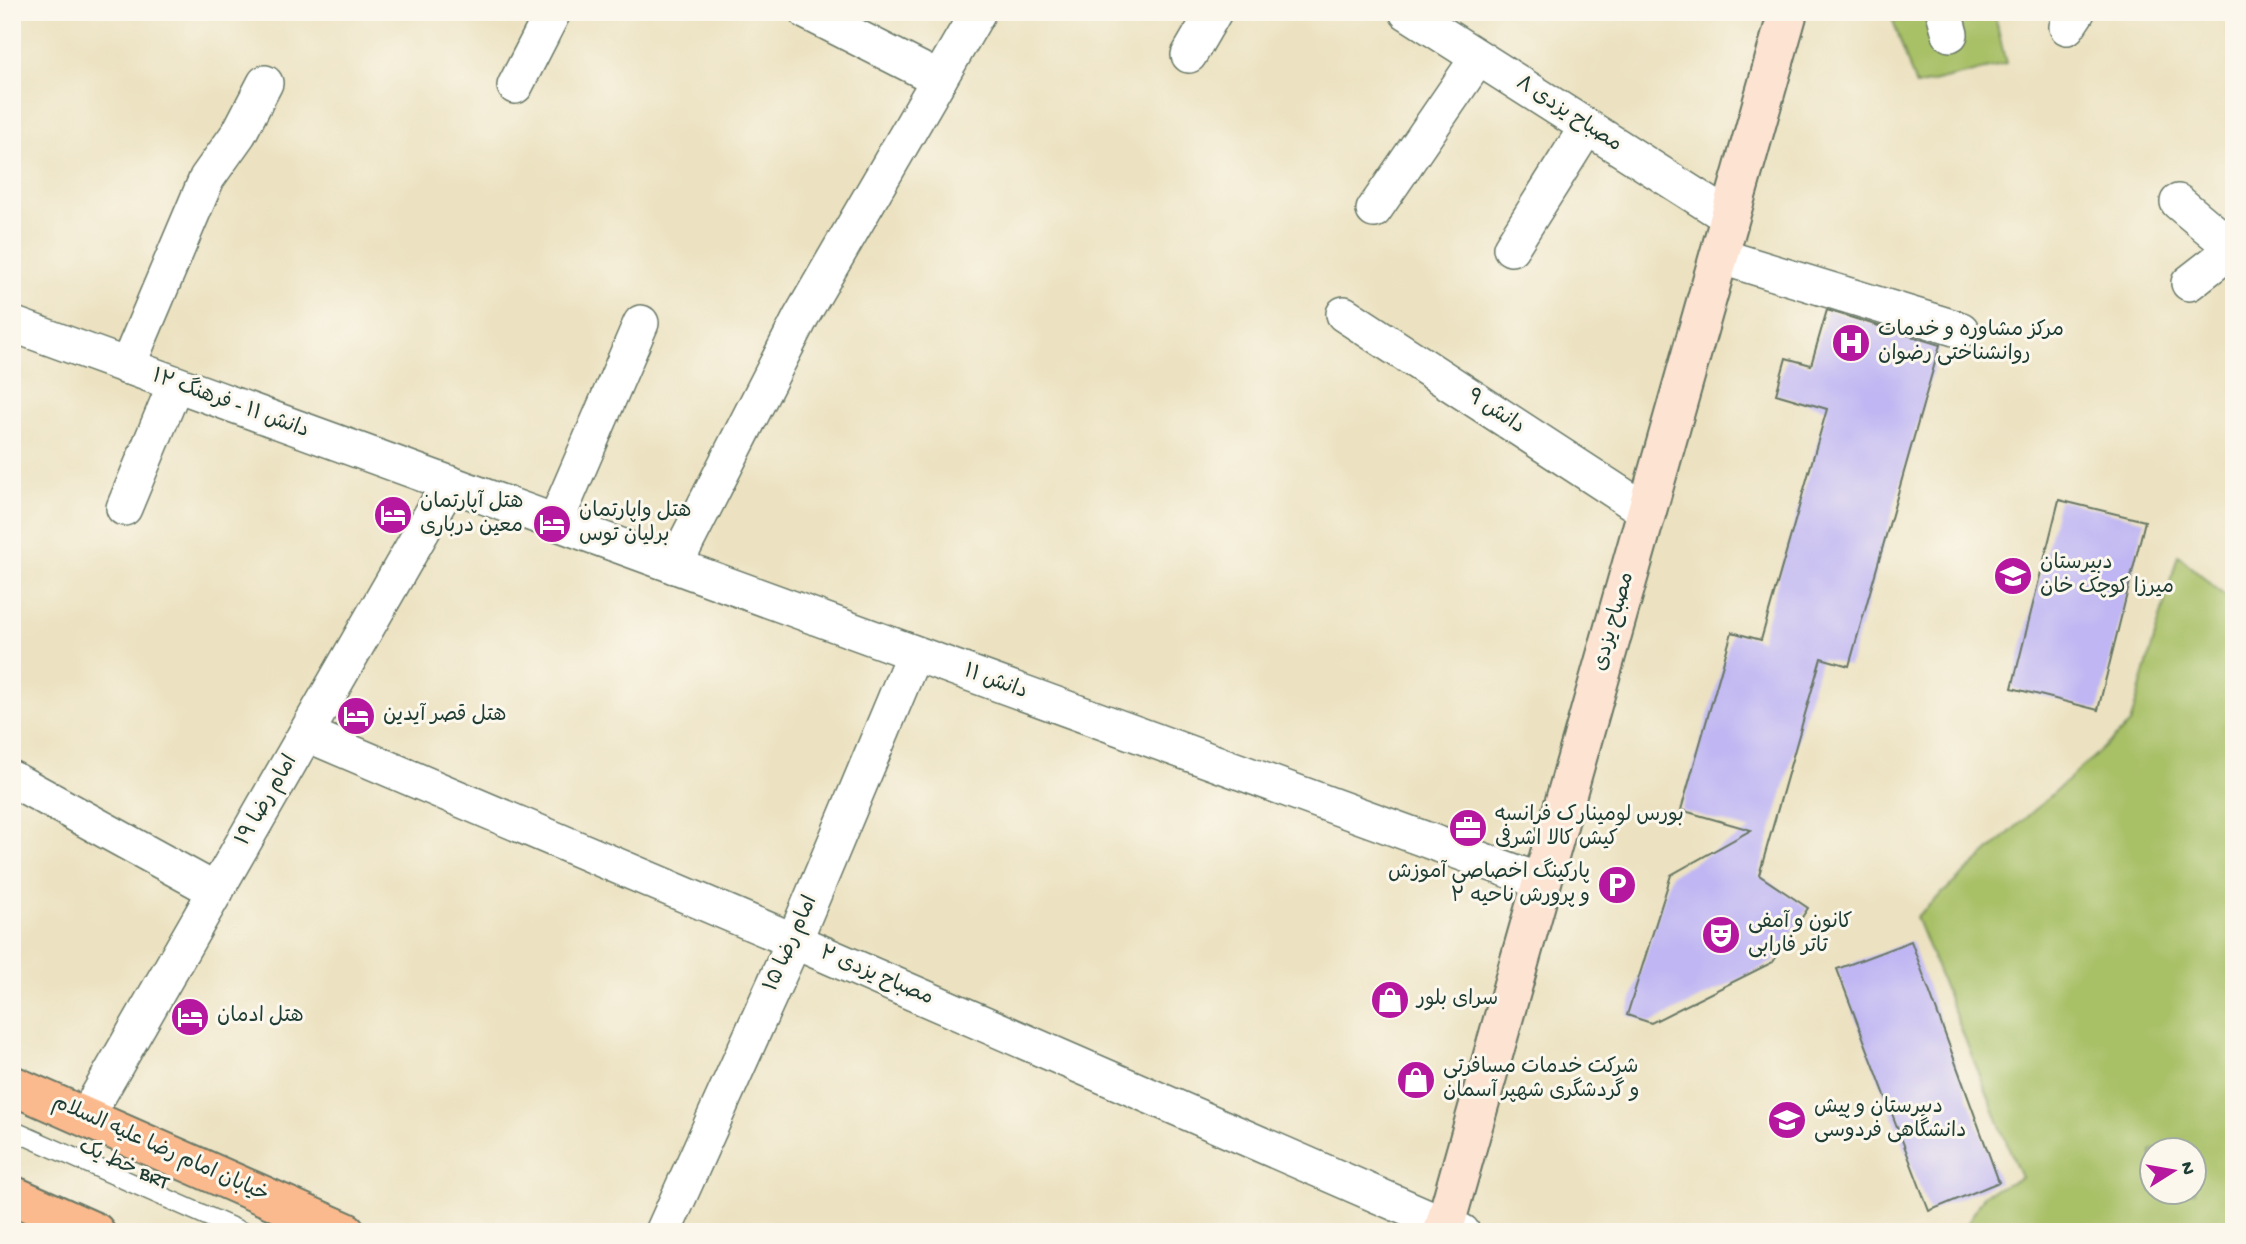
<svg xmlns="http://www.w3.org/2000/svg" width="2246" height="1244" viewBox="0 0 2246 1244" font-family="'Gochi Hand','Playpen Sans Arabic',sans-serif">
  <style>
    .green { fill: #a8c066; stroke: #647e4d; stroke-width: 2; fill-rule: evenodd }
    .building { fill: #bfb6f3 }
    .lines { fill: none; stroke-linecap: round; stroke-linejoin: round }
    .lane-casing { stroke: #677765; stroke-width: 21 }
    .street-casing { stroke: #677765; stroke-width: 38 }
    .secondary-casing { stroke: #677765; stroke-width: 42 }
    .primary-casing { stroke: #677765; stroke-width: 42 }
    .lane { stroke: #fff; stroke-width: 18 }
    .street { stroke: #fff; stroke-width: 35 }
    .secondary { stroke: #fde3d1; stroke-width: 38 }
    .primary { stroke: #fbba8d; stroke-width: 38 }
    .labels { text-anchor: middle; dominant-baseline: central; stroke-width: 6; stroke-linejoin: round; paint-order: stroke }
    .street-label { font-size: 21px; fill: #1f3d34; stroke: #fbf7ec }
    .poi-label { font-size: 21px; fill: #1f3d34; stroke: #fbf7ec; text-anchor: start }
  </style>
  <rect width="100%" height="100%" fill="#fbf7ec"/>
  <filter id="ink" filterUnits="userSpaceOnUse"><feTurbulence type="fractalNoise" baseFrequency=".0143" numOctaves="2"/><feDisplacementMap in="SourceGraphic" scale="14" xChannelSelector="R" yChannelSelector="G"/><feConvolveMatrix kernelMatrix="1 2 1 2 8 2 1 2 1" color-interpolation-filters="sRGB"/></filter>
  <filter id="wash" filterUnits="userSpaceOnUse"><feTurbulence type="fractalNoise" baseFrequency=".00686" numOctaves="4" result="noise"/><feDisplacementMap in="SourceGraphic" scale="28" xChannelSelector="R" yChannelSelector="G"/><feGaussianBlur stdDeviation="1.57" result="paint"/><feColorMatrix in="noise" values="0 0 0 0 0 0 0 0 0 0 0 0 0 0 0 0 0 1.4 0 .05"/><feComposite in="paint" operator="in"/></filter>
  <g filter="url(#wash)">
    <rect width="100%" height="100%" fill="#ece2c1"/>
    <g class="green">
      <path d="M1890,12H1994L2006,64L1916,86Z"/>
      <path d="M2178,555L2234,604V1232H1963L1984,1194L2021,1178L1916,917L2130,724ZM2152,1150H2194V1192H2152Z"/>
    </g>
    <g id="blocks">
      <g class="building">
        <path d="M1827,310L1940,345L1849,666L1821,658L1759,875L1808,908L1773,962L1651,1023L1627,1015L1671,875L1751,830L1681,810L1732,632L1761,640L1827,409L1776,394L1786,358L1811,365Z"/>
        <path d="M2059,500L2145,521L2098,710L2012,688Z"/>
        <path d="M1911,941L1999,1182L1929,1211L1837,969Z"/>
      </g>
    </g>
  </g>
  <g filter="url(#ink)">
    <use href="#blocks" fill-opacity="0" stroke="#677765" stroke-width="2"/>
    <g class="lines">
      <defs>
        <path id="lane" d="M12,1130L243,1232"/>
        <g id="street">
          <path d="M807,12L939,79"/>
          <path d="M1407,12L1730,218"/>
          <path d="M1944,12L1950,34"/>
          <path d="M2067,27L2077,12"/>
          <path d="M1189,55L1214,12"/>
          <path d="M515,86L553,12"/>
          <path d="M2178,202L2234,249"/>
          <path d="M1374,210L1478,58"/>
          <path d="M1511,248L1587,127"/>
          <path d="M1719,256L1961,330"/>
          <path d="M2189,283L2234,248"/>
          <path d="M1344,314L1646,511"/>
          <path d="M12,324L1542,882"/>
          <path d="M127,367L207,178L239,133L265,83"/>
          <path d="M124,508L175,385"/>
          <path d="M555,523L641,323"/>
          <path d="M674,566L801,317L978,12"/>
          <path d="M307,734L794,941L1462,1232"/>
          <path d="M12,779L216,891"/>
          <path d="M86,1117L449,484"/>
          <path d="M663,1232L794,941L914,654"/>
        </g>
        <path id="secondary" d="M1443,1232L1788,12"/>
        <g id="primary">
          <path d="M12,1085L346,1232"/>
          <path d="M12,1195L95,1232"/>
        </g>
      </defs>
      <use href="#lane" class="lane-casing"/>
      <use href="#street" class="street-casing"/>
      <use href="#secondary" class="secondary-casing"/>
      <use href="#primary" class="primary-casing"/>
      <use href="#lane" class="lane"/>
      <use href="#street" class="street"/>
      <use href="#secondary" class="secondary"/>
      <use href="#primary" class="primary"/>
    </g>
  </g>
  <defs>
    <symbol id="hospital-disc" viewBox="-11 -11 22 22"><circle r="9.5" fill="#b5179e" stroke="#fbf7ec"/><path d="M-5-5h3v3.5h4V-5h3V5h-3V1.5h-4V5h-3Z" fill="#fff"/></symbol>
    <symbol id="hotel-disc" viewBox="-11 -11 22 22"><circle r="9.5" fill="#b5179e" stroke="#fbf7ec"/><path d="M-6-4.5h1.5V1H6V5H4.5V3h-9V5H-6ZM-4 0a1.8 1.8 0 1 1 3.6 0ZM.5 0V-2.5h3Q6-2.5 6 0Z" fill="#fff"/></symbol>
    <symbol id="school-disc" viewBox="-11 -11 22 22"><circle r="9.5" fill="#b5179e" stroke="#fbf7ec"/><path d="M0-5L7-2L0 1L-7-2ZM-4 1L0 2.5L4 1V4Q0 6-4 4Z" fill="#fff"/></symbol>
    <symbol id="office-disc" viewBox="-11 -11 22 22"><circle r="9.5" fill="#b5179e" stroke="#fbf7ec"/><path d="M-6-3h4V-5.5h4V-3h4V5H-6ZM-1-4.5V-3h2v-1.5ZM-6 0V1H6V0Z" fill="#fff"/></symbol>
    <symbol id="parking-disc" viewBox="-11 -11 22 22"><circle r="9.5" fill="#b5179e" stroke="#fbf7ec"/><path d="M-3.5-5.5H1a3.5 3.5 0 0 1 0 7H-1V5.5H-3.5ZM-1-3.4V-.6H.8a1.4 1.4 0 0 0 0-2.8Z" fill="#fff"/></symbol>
    <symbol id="theatre-disc" viewBox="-11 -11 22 22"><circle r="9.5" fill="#b5179e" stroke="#fbf7ec"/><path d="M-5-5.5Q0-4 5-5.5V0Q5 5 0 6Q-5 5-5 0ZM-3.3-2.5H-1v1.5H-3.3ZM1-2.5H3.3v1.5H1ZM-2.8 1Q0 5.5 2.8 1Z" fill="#fff"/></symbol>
    <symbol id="shop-disc" viewBox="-11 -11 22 22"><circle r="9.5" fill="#b5179e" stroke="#fbf7ec"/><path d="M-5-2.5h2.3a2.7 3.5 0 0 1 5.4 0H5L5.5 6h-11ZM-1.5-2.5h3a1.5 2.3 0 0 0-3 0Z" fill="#fff"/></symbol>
  </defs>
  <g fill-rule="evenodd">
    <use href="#hospital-disc" x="1829" y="321" width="44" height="44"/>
    <use href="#hotel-disc" x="371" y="493" width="44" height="44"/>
    <use href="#hotel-disc" x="530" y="502" width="44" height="44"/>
    <use href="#school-disc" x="1991" y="554" width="44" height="44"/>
    <use href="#hotel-disc" x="334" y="694" width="44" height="44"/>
    <use href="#office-disc" x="1446" y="806" width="44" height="44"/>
    <use href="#parking-disc" x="1595" y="863" width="44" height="44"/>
    <use href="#theatre-disc" x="1699" y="913" width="44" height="44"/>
    <use href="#shop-disc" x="1368" y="978" width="44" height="44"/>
    <use href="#hotel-disc" x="168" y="995" width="44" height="44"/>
    <use href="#shop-disc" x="1394" y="1058" width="44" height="44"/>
    <use href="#school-disc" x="1765" y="1098" width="44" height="44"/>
  </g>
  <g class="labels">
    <g class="street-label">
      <text transform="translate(1568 115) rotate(33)">مصباح یزدی ۸</text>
      <text transform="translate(230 405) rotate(20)">دانش ۱۱ - فرهنگ ۱۲</text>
      <text transform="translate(1495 413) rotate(33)">دانش ۹</text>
      <text transform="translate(1615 622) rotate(-74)">مصباح یزدی</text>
      <text transform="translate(995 683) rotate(20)">دانش ۱۱</text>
      <text transform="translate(268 801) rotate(-60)">امام رضا ۱۹</text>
      <text transform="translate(792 944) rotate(-66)">امام رضا ۱۵</text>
      <text transform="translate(876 977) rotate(23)">مصباح یزدی ۲</text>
      <text transform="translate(160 1150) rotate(24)">خیابان امام رضا علیه السلام</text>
      <text transform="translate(123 1166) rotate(24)">خط یک BRT</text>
    </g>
    <g class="poi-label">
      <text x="1878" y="331">مرکز مشاوره و خدمات<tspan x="1878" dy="24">روانشناختی رضوان</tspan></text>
      <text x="420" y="503">هتل آپارتمان<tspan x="420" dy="24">معین درباری</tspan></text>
      <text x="579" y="512">هتل واپارتمان<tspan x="579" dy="24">برلیان توس</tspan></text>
      <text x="2040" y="564">دبیرستان<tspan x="2040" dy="24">میرزا کوچک خان</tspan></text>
      <text x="383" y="716">هتل قصر آیدین</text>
      <text x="1495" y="816">بورس لومینارک فرانسه<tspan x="1495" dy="24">کیش کالا اشرفی</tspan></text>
      <text x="1590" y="873" text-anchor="end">پارکینگ اخصاصی آموزش<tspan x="1590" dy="24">و پرورش ناحیه ۲</tspan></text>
      <text x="1748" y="923">کانون و آمفی<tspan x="1748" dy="24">تاتر فارابی</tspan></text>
      <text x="1417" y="1000">سرای بلور</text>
      <text x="217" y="1017">هتل ادمان</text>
      <text x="1443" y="1068">شرکت خدمات مسافرتی<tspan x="1443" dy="24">و گردشگری شهپر آسمان</tspan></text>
      <text x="1814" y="1108">دبیرستان و پیش<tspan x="1814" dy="24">دانشگاهی فردوسی</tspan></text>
    </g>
  </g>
  <rect width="2246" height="1244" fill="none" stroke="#fbf7ec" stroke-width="42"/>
  <g transform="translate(2173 1171) rotate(79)"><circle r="33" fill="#fbf7ec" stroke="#a3ada2" stroke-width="2"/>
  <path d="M0-5L12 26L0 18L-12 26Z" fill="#b5179e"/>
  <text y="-10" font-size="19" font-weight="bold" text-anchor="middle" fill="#1f3d34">N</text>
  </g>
</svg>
